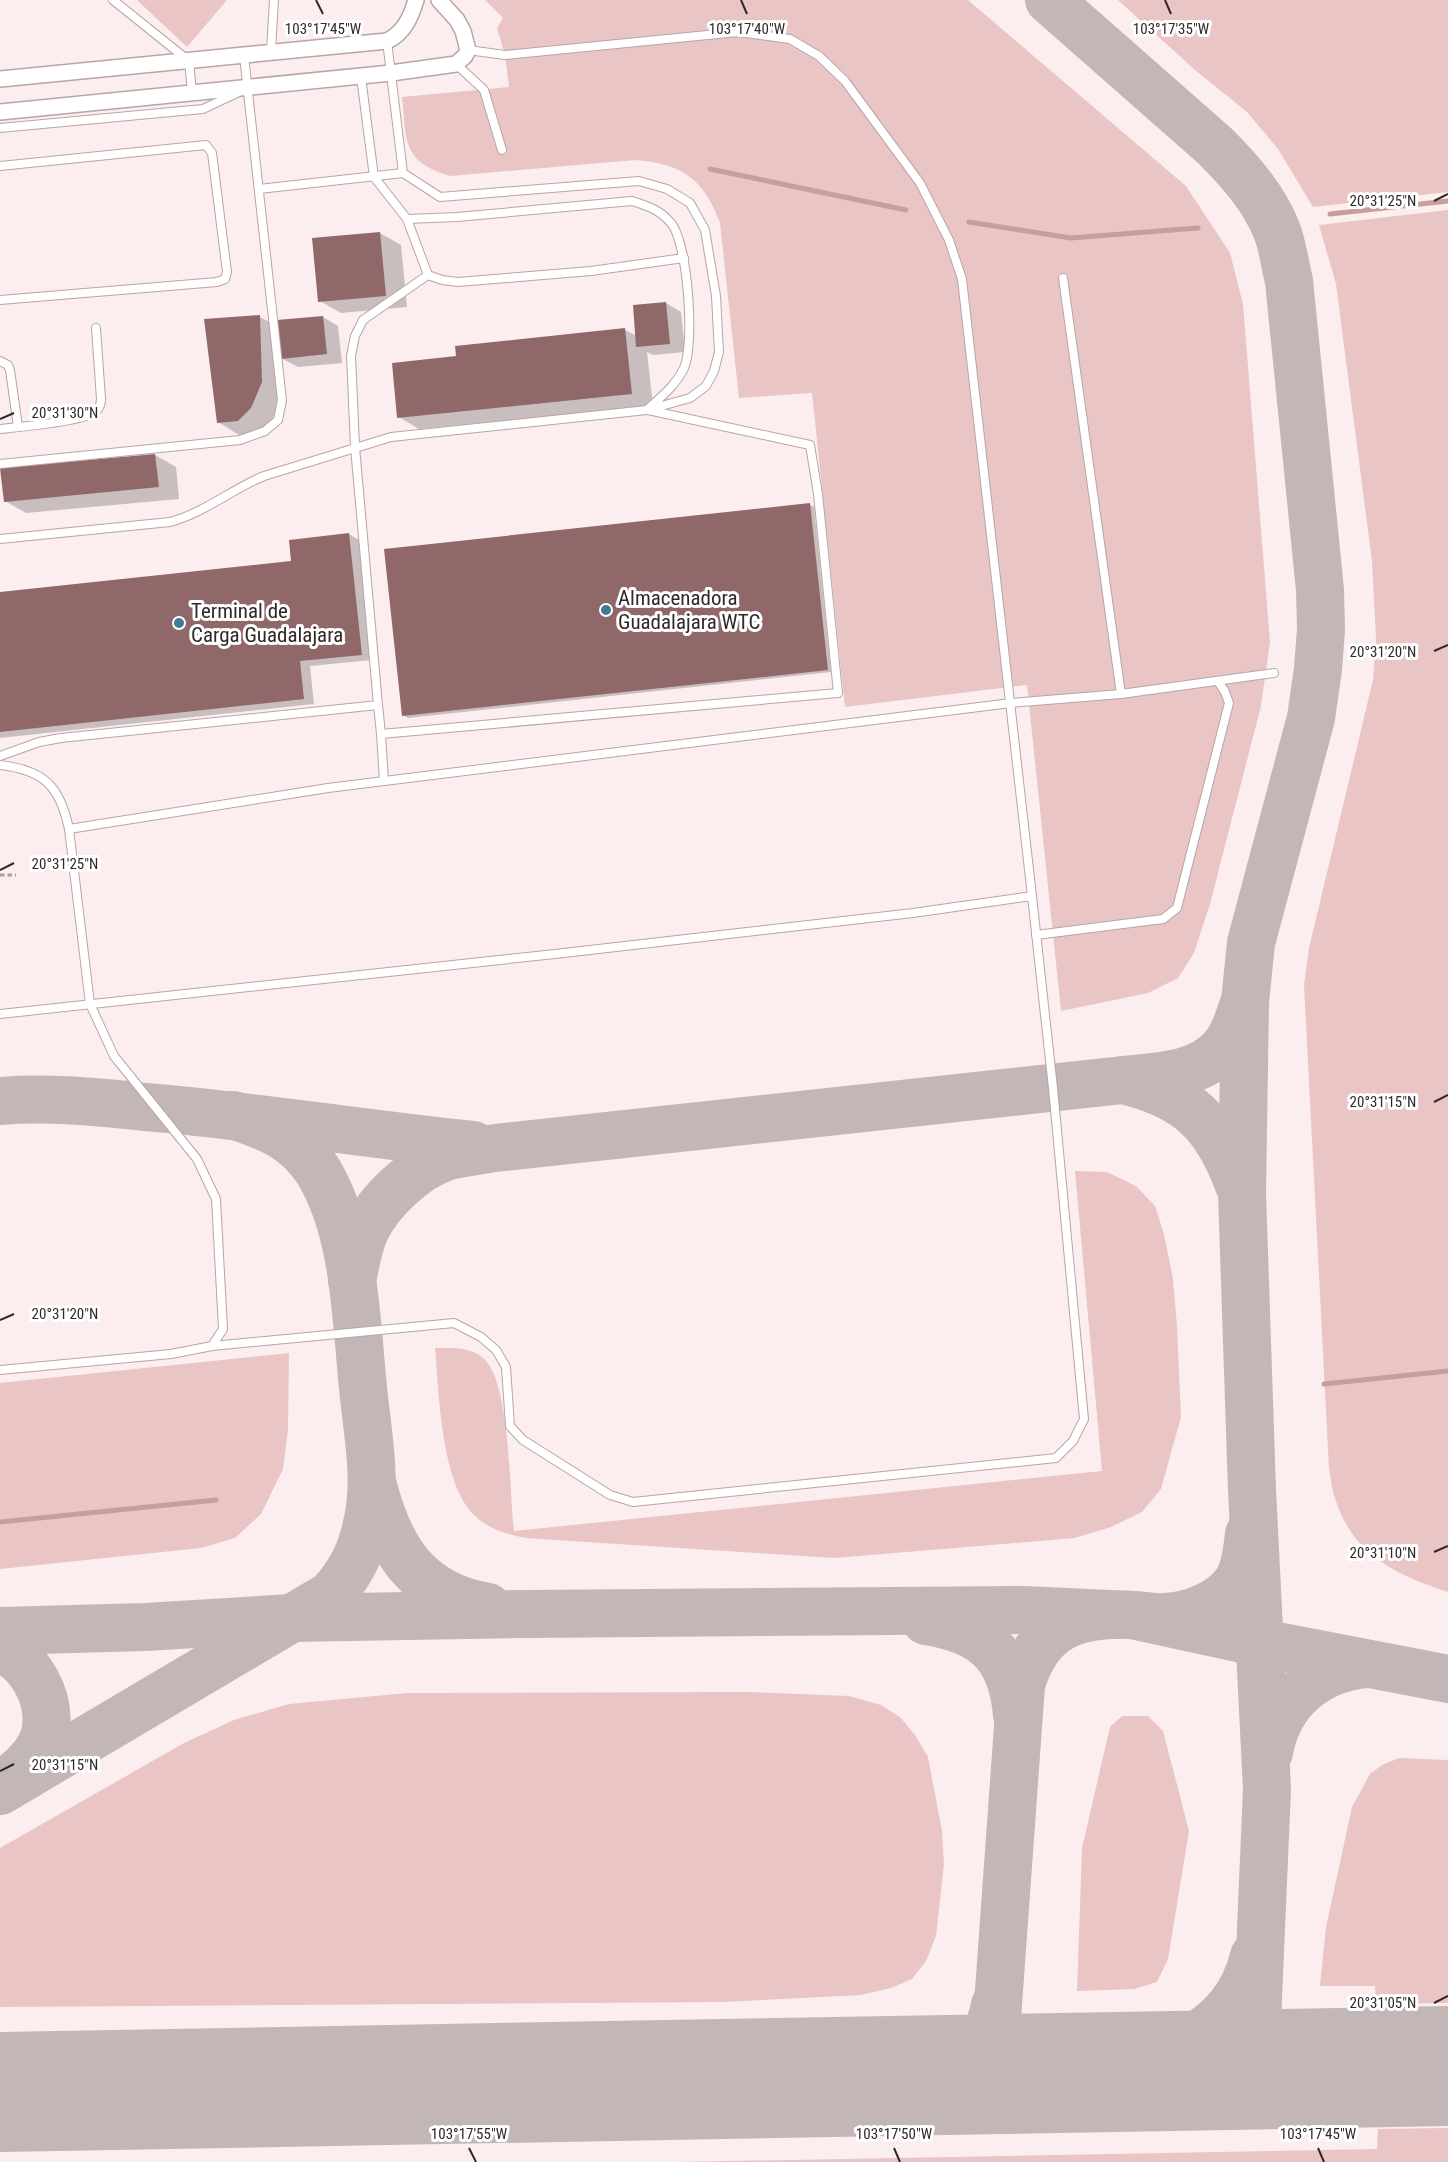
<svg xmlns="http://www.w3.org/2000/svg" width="1448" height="2162" viewBox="0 0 1448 2162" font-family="'Roboto Condensed',sans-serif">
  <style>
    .green { fill: #e9c5c6 }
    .shadow { fill: #0003 }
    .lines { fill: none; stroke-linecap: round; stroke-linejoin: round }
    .stream { stroke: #c89d9e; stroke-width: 5 }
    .taxiway { stroke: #c2b6b6; stroke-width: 48 }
    .runway { stroke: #c2b6b6; stroke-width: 120 }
    .building { fill: #90686a }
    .lane-casing { stroke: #baa4a4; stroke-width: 10 }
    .street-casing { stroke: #baa4a4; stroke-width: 18 }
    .path { stroke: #a99d9d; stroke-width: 3; stroke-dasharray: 4.5 3; stroke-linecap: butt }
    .lane { stroke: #fff; stroke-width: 8 }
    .street { stroke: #fff; stroke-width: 15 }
    .ticks { fill: none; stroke: #302828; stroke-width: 2 }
    .poi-dot { fill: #3f7b92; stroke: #fff; stroke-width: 2 }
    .labels { text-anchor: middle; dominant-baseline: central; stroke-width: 6; stroke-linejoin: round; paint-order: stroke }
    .poi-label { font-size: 21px; fill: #302828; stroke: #fff; text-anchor: start }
    .ticks-label { font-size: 15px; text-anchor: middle; fill: #302828; stroke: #fff; stroke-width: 6; stroke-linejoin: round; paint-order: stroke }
  </style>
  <rect width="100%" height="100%" fill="#fceeee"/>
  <g class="green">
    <path d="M137,0H227L187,47Z"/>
    <path d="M485,0H968L1186,186L1230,253L1243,304L1270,642L1261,706L1210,904L1194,953L1178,978L1148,993L1061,1011L1027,685L845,707L812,393L739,398L720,223C704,179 682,164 636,160L450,176C401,161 407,141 402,97L509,87L505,55L497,28L503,18Z"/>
    <path d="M1118,0H1448V192L1313,207L1278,149L1247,112L1195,70Z"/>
    <path d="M1448,210V1592C1397,1575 1354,1556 1336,1501C1332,1491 1331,1479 1329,1469L1304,985L1309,948L1373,680L1376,640L1372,561L1336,284L1319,225Z"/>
    <path d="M1075,1171L1107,1172L1136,1186L1155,1206L1164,1234L1173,1279L1177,1326L1181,1417L1161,1489L1142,1512L1111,1527L1075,1538L834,1558L525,1538C506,1534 489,1529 475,1516C441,1484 439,1393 435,1348C452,1348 469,1346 483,1358C511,1381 509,1493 514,1531L1102,1471Z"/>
    <path d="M289,1353L288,1429L283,1469L261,1514L235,1538L201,1548L0,1569V1383Z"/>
    <path d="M749,1692L849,1696L881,1705L900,1717L915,1735L928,1757L942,1831L944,1864L936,1936L926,1961L912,1979L891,1988L861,1995L725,2002L0,2007V1848L184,1743L234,1720L289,1704L407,1693Z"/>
    <path d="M1122,1716H1148L1163,1731L1189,1831L1168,1959L1157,1982L1134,1989L1077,1991L1082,1848L1110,1727Z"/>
    <path d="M1399,1758L1448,1760V2003L1376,2004L1375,1986H1320L1326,1927L1352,1807L1370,1774L1382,1765Z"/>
    <path d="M1448,2128V2162H675L1377,2149L1378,2129Z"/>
  </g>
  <g class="shadow">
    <path d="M380,233L401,245L407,307L341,313L320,301Z"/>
    <path d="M666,303L681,312L685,352L653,355L647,352L653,406L419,429L399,417L457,358L625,330L637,336Z"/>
    <path d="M260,317L280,328L323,317L338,326L342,363L298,367L281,358L282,394L272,420L259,432L239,435L218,422Z"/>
    <path d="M155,455L176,467L179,499L26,513L5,501Z"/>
    <path d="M810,505L814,507L831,672L408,718L403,715Z"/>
    <path d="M349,534L359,540L372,660L310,666L314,704L0,738V594L292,562Z"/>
  </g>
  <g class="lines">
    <g class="stream">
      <path d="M710,169L906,210"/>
      <path d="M1330,214L1448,201"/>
      <path d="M969,222L1071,238L1198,228"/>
      <path d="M1324,1384L1448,1371"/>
      <path d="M0,1522L216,1500"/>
    </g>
    <g class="taxiway">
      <path d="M1049,0L1215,146C1240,171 1264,198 1277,231C1283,247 1285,265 1289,281L1320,590L1321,629L1318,669L1311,718L1251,943L1245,1002L1242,1193L1252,1490L1267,1789L1255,2069"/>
      <path d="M0,1101C49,1097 97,1102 146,1107C255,1116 364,1134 473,1145"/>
      <path d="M1239,1185C1217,1124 1188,1095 1123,1080C1158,1076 1199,1076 1223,1048C1234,1037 1238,1020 1243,1006"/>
      <path d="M352,1280C356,1263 358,1246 365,1231C378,1202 415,1167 446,1157C461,1152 479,1151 495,1148L1123,1080"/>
      <path d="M373,1486C390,1551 418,1595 488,1607"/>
      <path d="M926,1621C984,1630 1012,1654 1017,1715"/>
      <path d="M0,1631L146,1627L292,1618L525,1614L1023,1610L1132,1615L1261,1643L1448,1679"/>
      <path d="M0,1648C30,1660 50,1696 46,1728C44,1748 27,1766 12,1777"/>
      <path d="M1269,1752C1278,1701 1316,1668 1367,1664"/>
      <path d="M0,1791L331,1595C354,1569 363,1548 369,1514C376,1473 367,1429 363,1388C356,1319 355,1231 318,1171C296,1137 270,1128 233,1115"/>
      <path d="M1088,2072C1160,2055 1234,2039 1254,1956"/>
      <path d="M993,2074L1021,1685C1038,1626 1075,1613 1133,1615C1144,1615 1154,1618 1165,1617C1190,1616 1222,1604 1237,1582C1246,1568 1247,1550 1249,1534"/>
      <path d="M875,2076C928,2069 983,2070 995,2005"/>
    </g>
    <path class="runway" d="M0,2092L1448,2066"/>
  </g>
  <g class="building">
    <path d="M380,232L386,296L318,302L312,238Z"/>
    <path d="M666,302L670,344L636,347L633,305Z"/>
    <path d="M260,315L262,382L251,408L238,421L217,423L204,319Z"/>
    <path d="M323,316L327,354L281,359L277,320Z"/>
    <path d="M625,328L632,394L397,418L392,363L456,356L455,346Z"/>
    <path d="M155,454L159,487L4,502L0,468Z"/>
    <path d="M810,503L828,670L402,716L384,549Z"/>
    <path d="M349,533L362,655L300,661L304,699L0,732V592L291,561L289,540Z"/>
  </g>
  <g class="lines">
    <defs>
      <g id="lane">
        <path d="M113,0L189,61L192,93"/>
        <path d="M468,50L505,55L738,32L790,39L819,56L845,81L920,183L949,240L962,279L1032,896"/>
        <path d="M271,51L274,0"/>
        <path d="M456,64L484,90L502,150"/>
        <path d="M361,77L374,177L407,219L428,275L442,280L458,282L591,271L684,258"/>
        <path d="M0,128L203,109L237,93"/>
        <path d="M0,166L206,145L212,153L227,272L225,279L217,282L0,300"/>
        <path d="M259,189L403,173"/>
        <path d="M407,219L457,217L632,201C648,206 660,210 671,223C688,243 695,344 684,368C676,385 662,396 648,409"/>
        <path d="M1063,278L1121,694"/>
        <path d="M0,361L8,365L10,370L18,427"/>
        <path d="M0,429C19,427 77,422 91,414C98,411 101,406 101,399L96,328"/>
        <path d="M0,464L240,440L265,431L278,420L282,400L244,56"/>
        <path d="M0,539L170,522C204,513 232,489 264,476L391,437L647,410L690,398L706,386L714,371L719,352L716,296L705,230L690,203L667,189L639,181L440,197L403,173L387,41"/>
        <path d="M378,705L381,734L838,693L818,494L810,445L648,410"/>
        <path d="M381,734L384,781"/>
        <path d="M0,756L39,742L61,738L378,705L355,447L351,356L355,336L363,320L428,275"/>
        <path d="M0,765C44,770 60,786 69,829L328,788L1011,703L1121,694L1274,673"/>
        <path d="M69,829L90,1004L114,1056L197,1159L216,1199L223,1329L212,1346"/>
        <path d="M1036,935L1163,919L1177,908L1229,703L1225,692L1218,681"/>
        <path d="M0,1014L555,954L913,913L1032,896L1053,1088L1084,1419L1073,1441L1056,1458L633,1502L610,1495L523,1440L510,1426L506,1367L496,1350L481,1337L454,1323L212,1346L171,1354L0,1370"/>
      </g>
      <g id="street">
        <path d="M0,79L387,41C404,33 411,17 416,0"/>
        <path d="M0,112L391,73L456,64L465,56L468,50L463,31L457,20L439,0"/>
      </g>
    </defs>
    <use href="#lane" class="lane-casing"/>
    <use href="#street" class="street-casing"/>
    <path class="path" d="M0,875H16"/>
    <use href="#lane" class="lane"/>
    <use href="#street" class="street"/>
  </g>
  <path class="ticks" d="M316,0L323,14M741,0L747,14M1165,0L1171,14M1434,201L1448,194M0,419L14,413M1434,651L1448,645M0,870L14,863M1434,1102L1448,1095M0,1320L14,1314M1434,1552L1448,1546M0,1771L14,1764M1434,2003L1448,1996M469,2148L476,2162M894,2148L900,2162M1318,2148L1324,2162"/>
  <g class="poi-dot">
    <circle cx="606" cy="610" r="6"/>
    <circle cx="179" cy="623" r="6"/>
  </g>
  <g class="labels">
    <g class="poi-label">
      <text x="618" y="598">Almacenadora<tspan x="618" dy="24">Guadalajara WTC</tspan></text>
      <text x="191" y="611">Terminal de<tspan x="191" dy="24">Carga Guadalajara</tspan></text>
    </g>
  </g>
  <g class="ticks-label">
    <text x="747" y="34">103°17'40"W</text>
    <text x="1171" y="34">103°17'35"W</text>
    <text x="323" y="34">103°17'45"W</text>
    <text x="1383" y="206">20°31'25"N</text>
    <text x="65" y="418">20°31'30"N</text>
    <text x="1383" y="657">20°31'20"N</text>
    <text x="65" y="869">20°31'25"N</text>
    <text x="1383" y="1107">20°31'15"N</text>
    <text x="65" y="1319">20°31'20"N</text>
    <text x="1383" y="1558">20°31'10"N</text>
    <text x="65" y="1770">20°31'15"N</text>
    <text x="1383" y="2008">20°31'05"N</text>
    <text x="469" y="2139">103°17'55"W</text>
    <text x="894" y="2139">103°17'50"W</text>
    <text x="1318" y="2139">103°17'45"W</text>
  </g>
</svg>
